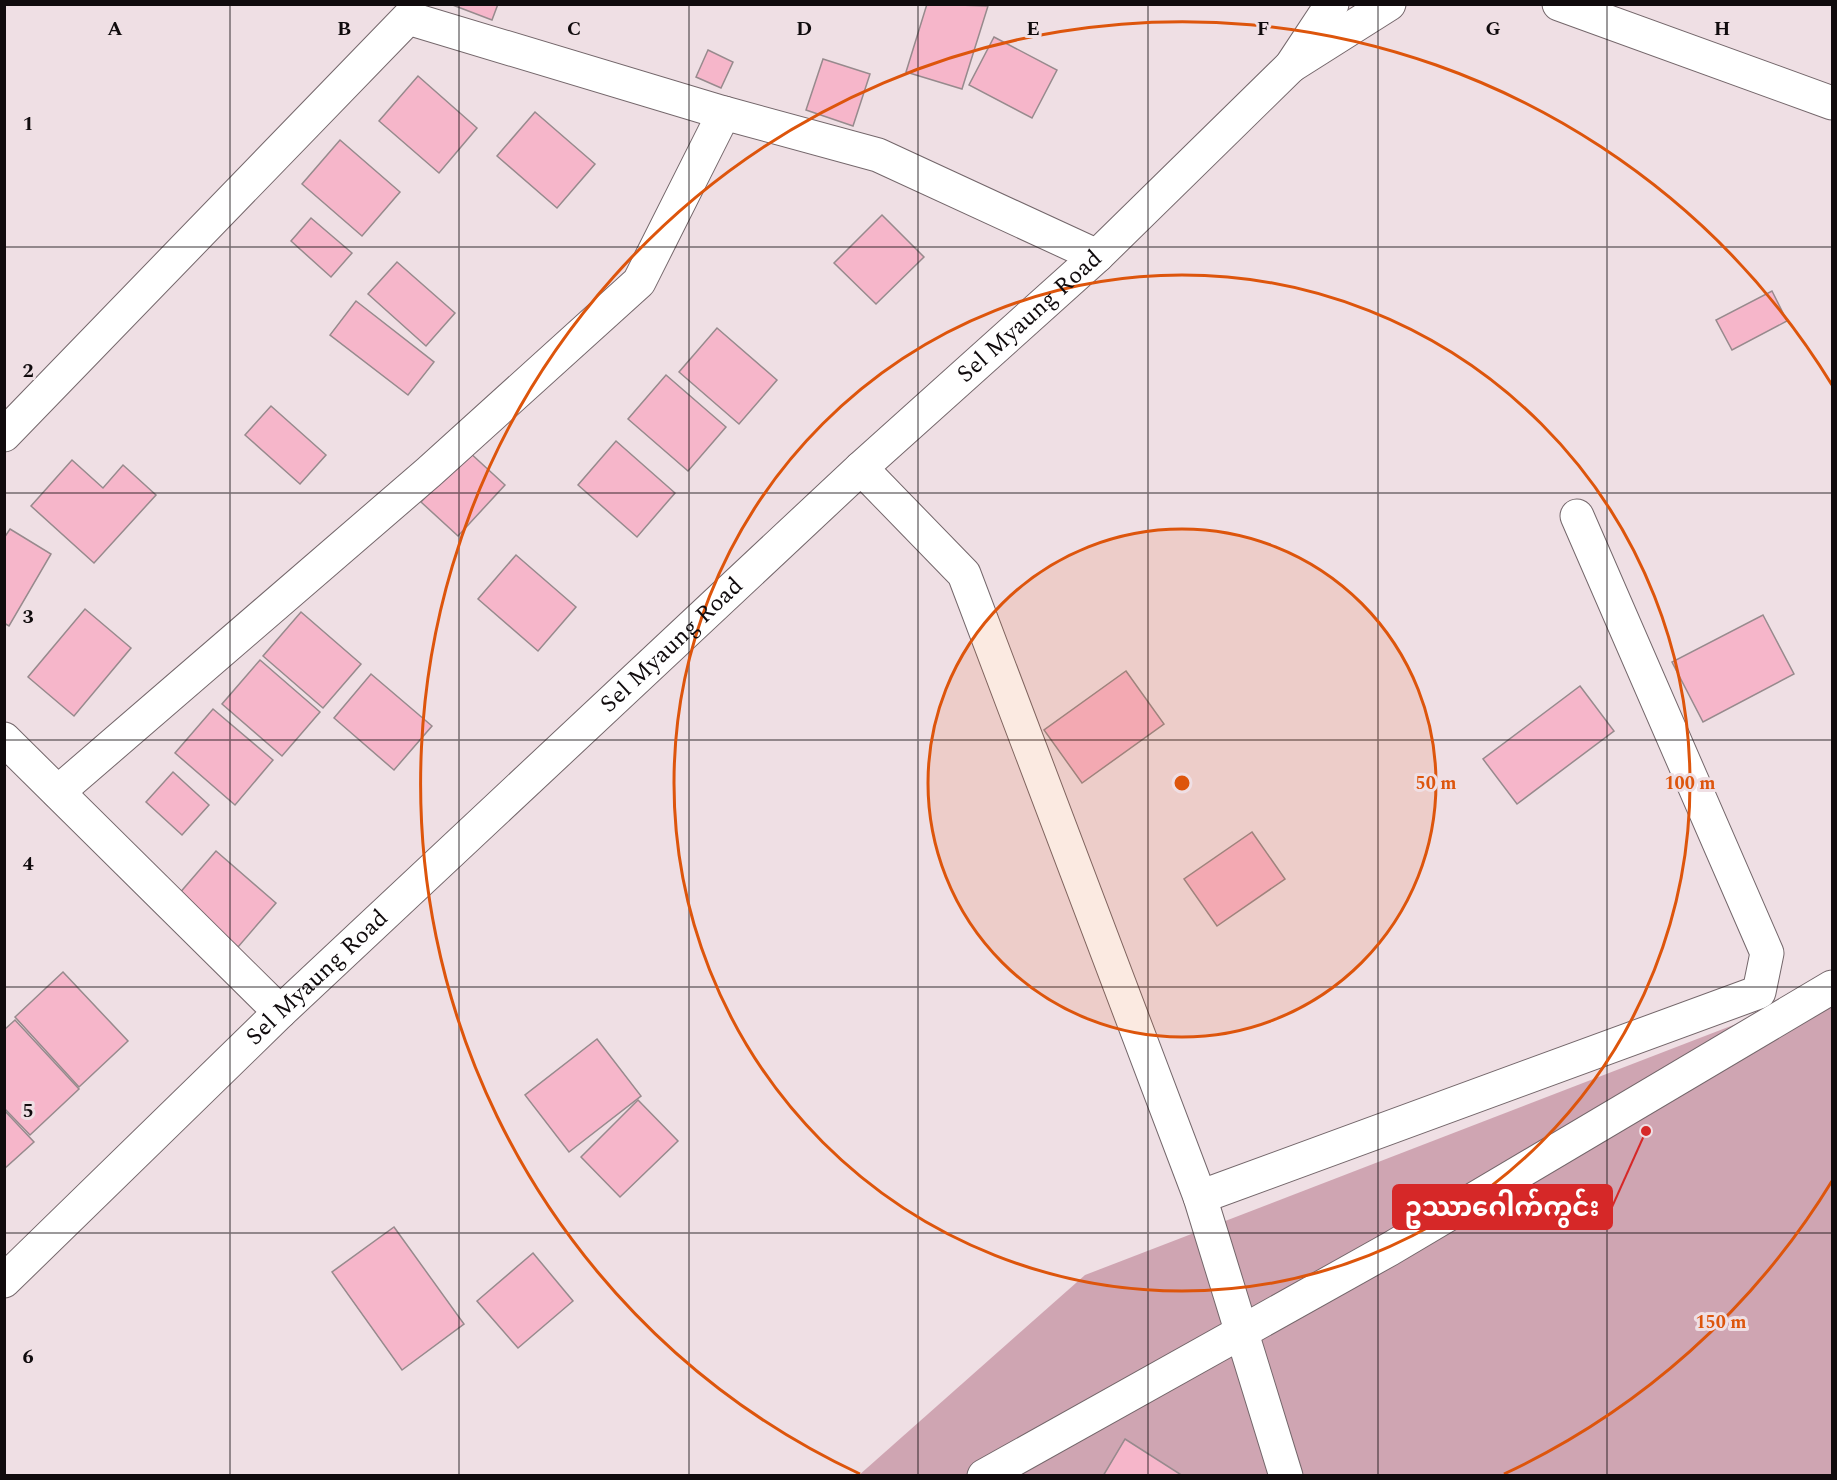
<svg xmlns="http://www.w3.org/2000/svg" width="1837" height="1480" viewBox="0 0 1837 1480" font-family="Spectral,'Noto Sans Myanmar',serif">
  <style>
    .green { fill: #cfa5b2 }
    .building { fill: #f6b6ca; stroke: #978a8d; stroke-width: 1.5 }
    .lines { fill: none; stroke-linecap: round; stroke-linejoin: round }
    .minor-casing { stroke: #74676b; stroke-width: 35 }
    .major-casing { stroke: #74676b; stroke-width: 35 }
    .minor { stroke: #fff; stroke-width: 33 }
    .major { stroke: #fff; stroke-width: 33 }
    .grid { fill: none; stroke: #100b0d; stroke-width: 1.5; stroke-opacity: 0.55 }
    .ring { fill: none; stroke: #dd550c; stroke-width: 3 }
    .labels { text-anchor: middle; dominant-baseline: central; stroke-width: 6; stroke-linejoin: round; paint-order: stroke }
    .street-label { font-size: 24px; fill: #100b0d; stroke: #efdfe4 }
    .grid-label { font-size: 20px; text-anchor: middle; font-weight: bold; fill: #100b0d; stroke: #efdfe4; stroke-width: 6; stroke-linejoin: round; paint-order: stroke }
    .centre { fill: #dd550c; stroke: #efdfe4; stroke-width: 3 }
    .ring-label { font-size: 18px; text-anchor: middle; font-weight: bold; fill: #dd550c; stroke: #efdfe4; stroke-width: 6; stroke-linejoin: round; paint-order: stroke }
    .leader { fill: none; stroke: #d62828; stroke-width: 2 }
    .callout-dot { fill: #d62828; stroke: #efdfe4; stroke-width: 2 }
    .callout { fill: #d62828; stroke: #d62828; stroke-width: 2 }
    .callout-label { font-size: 26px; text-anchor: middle; font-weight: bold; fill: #fff }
  </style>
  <rect width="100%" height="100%" fill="#efdfe4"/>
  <path class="green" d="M1832,987V1475L858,1476L1085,1275Z"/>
  <g class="building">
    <path d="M450,4H498L492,20Z"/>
    <path d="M927,4L988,6L962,89L906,72Z"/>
    <path d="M994,37L1057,70L1032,118L969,85Z"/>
    <path d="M708,50L733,62L721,88L696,77Z"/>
    <path d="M823,59L870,74L853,126L806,110Z"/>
    <path d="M418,76L477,128L439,173L379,121Z"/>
    <path d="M535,112L595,164L557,208L497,156Z"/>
    <path d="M340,140L400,192L362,236L302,184Z"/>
    <path d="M882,215L924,257L876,304L834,263Z"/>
    <path d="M311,218L352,253L331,277L291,241Z"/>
    <path d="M397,262L455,313L426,346L368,294Z"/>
    <path d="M1772,291L1787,321L1732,350L1716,320Z"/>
    <path d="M356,301L434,362L408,395L330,335Z"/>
    <path d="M717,328L777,380L739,424L679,372Z"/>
    <path d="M666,375L726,427L688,471L628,419Z"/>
    <path d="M271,406L326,455L300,484L245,435Z"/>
    <path d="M616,441L675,493L637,537L578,485Z"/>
    <path d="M468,451L505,485L458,536L421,502Z"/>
    <path d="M72,460L103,488L123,465L156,495L94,563L31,506Z"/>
    <path d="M10,529L51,554L9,626L4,623V538Z"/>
    <path d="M516,555L576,607L538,651L478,599Z"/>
    <path d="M85,609L131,648L74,716L28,677Z"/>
    <path d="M301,612L361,664L323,708L263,656Z"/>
    <path d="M1763,615L1794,674L1703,722L1672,662Z"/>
    <path d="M260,660L320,712L282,756L222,704Z"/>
    <path d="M1126,671L1164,724L1082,783L1044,730Z"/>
    <path d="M371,674L432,726L394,770L334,718Z"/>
    <path d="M1580,686L1614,731L1517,804L1483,759Z"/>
    <path d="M213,709L273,760L235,805L175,753Z"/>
    <path d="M173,772L209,805L182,835L146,802Z"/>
    <path d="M1252,832L1285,879L1217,926L1184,879Z"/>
    <path d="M216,851L276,903L238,947L178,895Z"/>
    <path d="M63,972L128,1041L79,1087L15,1017Z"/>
    <path d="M15,1020L79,1089L30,1135L4,1108V1030Z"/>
    <path d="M597,1039L641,1096L569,1152L525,1095Z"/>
    <path d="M638,1100L678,1141L620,1197L581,1157Z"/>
    <path d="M4,1110L34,1142L4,1169Z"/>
    <path d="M394,1227L464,1324L402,1370L332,1272Z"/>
    <path d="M533,1253L573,1301L518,1348L477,1301Z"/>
    <path d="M1125,1439L1183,1476H1103Z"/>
  </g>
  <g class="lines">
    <defs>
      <g id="minor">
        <path d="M1291,66L1389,4"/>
        <path d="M4,435L408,18L724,113L878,155L1097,256"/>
        <path d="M861,468L964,574L1200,1197L1286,1476"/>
        <path d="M4,739L280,1012"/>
        <path d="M58,792L429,472L639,282L724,113"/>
        <path d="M1200,1197L1759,992L1767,953L1577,516"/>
        <path d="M984,1476L1390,1249L1832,987"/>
      </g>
      <g id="major">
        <path d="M1559,4L1832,103"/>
        <path id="s1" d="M4,1281L280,1012L861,468L1097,256L1291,66L1332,4"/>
      </g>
    </defs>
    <use href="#minor" class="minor-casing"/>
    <use href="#major" class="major-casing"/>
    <use href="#minor" class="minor"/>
    <use href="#major" class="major"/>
  </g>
  <path class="grid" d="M230,4V1476M459,4V1476M689,4V1476M918,4V1476M1148,4V1476M1378,4V1476M1607,4V1476M4,247H1832M4,493H1832M4,740H1832M4,987H1832M4,1233H1832"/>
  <circle cx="1182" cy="783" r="254" fill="#dd550c" fill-opacity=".12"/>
  <g class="ring">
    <circle cx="1182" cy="783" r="254"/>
    <circle cx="1182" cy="783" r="508"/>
    <path d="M1832 1181A762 762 0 0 1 1504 1474M860 1474A762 762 0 1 1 1832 385"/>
  </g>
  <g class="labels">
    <g class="street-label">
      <text stroke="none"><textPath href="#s1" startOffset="1408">Sel Myaung Road</textPath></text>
      <text stroke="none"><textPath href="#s1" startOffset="922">Sel Myaung Road</textPath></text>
      <text stroke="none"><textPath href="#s1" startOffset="436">Sel Myaung Road</textPath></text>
    </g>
  </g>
  <g class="grid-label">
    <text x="115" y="35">A</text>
    <text x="344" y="35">B</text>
    <text x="574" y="35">C</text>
    <text x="804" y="35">D</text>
    <text x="1033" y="35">E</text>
    <text x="1263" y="35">F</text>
    <text x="1493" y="35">G</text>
    <text x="1722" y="35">H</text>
    <text x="28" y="130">1</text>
    <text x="28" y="377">2</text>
    <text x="28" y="623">3</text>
    <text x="28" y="870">4</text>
    <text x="28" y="1117">5</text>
    <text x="28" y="1363">6</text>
  </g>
  <circle cx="1182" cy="783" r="9" class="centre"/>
  <g class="ring-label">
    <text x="1436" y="789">50 m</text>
    <text x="1690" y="789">100 m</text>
    <text x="1721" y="1328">150 m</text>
  </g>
  <path class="leader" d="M1646 1131L1612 1207"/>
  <circle class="callout-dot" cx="1646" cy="1131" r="6"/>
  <rect class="callout" x="1393" y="1185" width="219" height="44" rx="6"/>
  <g class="callout-label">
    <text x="1502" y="1216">ဥဿာဂေါက်ကွင်း</text>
  </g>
  <rect width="1837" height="1480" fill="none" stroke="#100b0d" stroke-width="12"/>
</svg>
